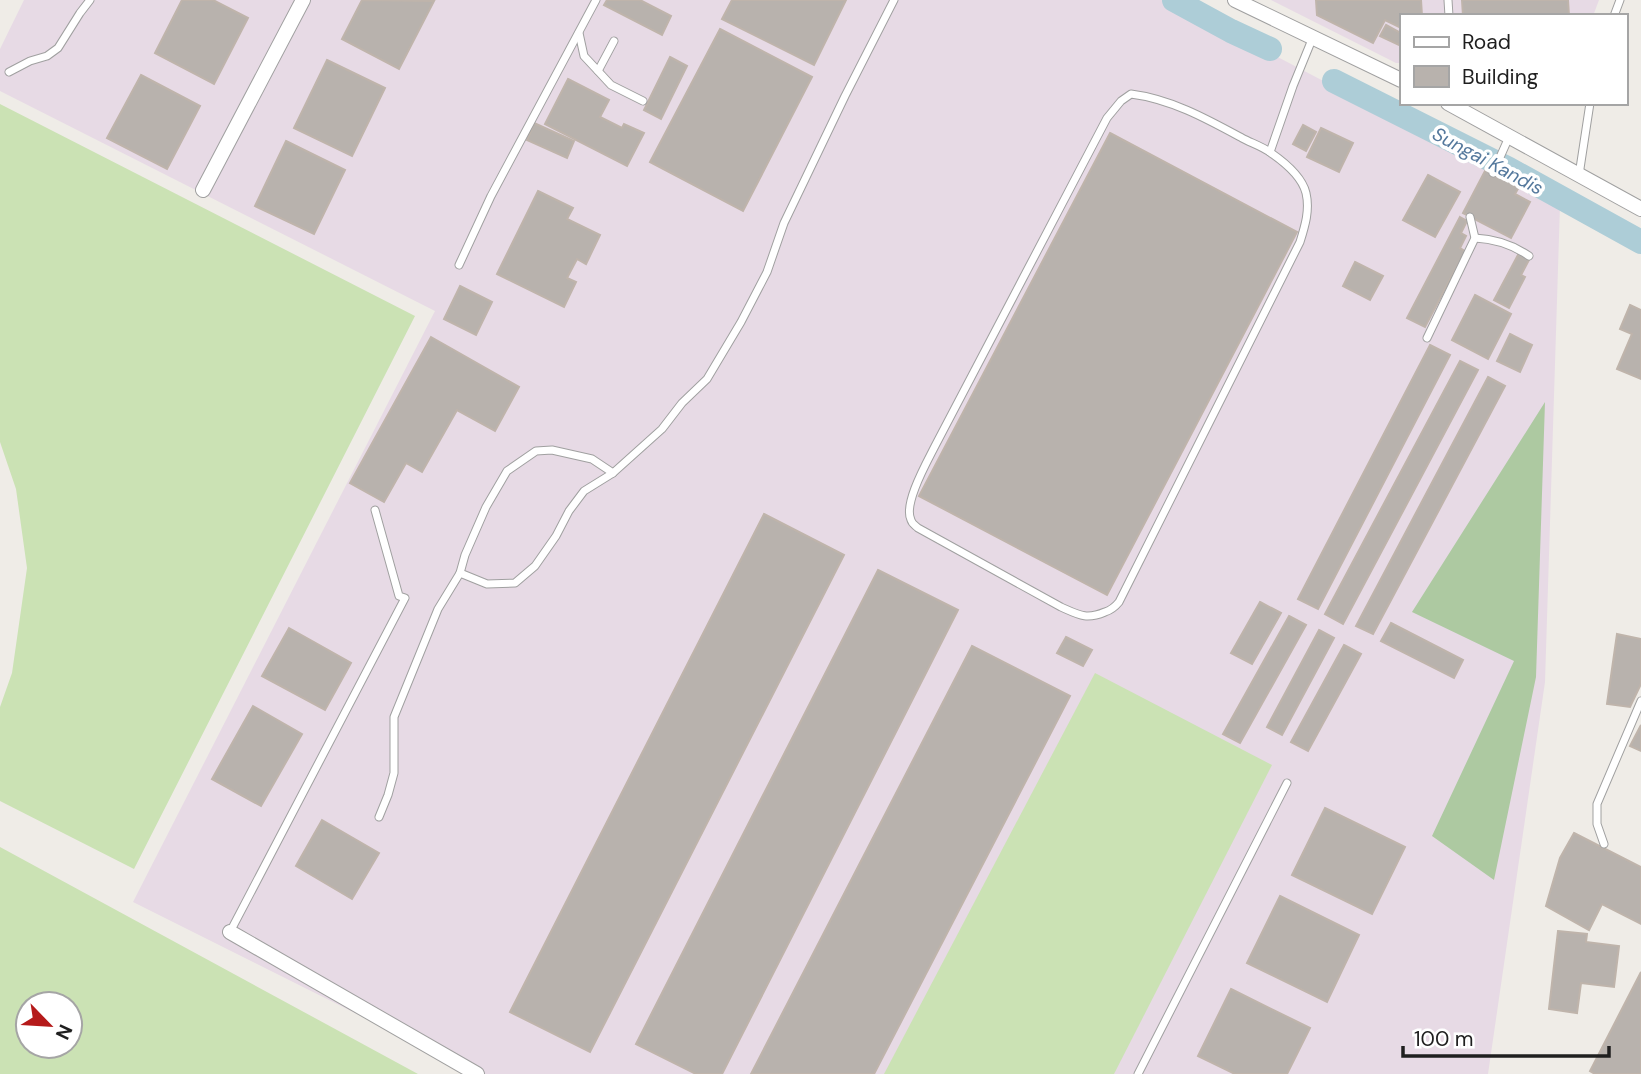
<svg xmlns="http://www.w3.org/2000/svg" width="1641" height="1074" viewBox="0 0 1641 1074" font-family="'DM Sans',sans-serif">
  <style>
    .industrial { fill: #e7dae5 }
    .grass { fill: #cbe2b4; fill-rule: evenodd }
    .forest { fill: #adc9a1 }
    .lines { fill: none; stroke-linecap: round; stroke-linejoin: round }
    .river { stroke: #adcdd7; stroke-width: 24 }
    .building { fill: #b8b2ad; stroke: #bfb4ab; stroke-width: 2 }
    .lane-casing { stroke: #a0a0a0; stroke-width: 9 }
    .street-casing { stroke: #a0a0a0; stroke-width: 16 }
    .lane { stroke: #fff; stroke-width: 7 }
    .street { stroke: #fff; stroke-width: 14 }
    .labels { text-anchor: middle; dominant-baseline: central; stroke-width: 7; stroke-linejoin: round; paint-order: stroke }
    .water-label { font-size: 19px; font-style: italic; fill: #54789c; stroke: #fff }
  </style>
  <rect width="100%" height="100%" fill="#efece7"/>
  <g class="industrial">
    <path d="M24,0H1169L1560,205L1545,682L1488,1074H477L133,902L435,311L0,91V49Z"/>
    <path d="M1271,0H1599L1593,16H1401V63H1396Z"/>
  </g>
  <g class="grass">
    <path d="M0,104L415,316L134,869L0,801V707L12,673L27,568L16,489L0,442Z"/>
    <path d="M1095,673L1272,765L1114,1074H884Z"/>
    <path d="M0,847L418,1074H0ZM70,1004V1046H28V1004Z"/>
  </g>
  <path class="forest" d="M1545,402L1536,677L1494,880L1432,836L1514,661L1412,612Z"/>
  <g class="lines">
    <g class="river">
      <path d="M1174,0L1231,31L1270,49"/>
      <path d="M1334,81L1509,169L1641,242"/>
    </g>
  </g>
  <g class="building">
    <path d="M182,0H213L248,18L214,84L155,53Z"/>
    <path d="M362,0L434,1L399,69L342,39Z"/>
    <path d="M607,0H640L671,16L662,35L604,5Z"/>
    <path d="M732,0H846L814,65L722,19Z"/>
    <path d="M1316,0H1421L1422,16H1401V28L1385,20L1373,43L1317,15Z"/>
    <path d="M1462,0H1568L1569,16H1463Z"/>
    <path d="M1386,25L1401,33V46L1380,36Z"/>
    <path d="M720,29L812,77L743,211L650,162Z"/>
    <path d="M670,57L687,66L661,119L644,110Z"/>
    <path d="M327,60L385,88L352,156L294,128Z"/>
    <path d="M141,75L200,106L167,169L107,138Z"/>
    <path d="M568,79L609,100L600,117L622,128L624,124L644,133L627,166L545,124Z"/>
    <path d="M534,123L574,141L567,158L527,140Z"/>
    <path d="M1303,125L1316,132L1306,151L1293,144Z"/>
    <path d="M1321,128L1353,143L1339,172L1307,157Z"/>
    <path d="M1110,133L1297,232L1107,595L919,496Z"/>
    <path d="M286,141L345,170L314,234L255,206Z"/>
    <path d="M1486,169L1519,187L1515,194L1530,202L1511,238L1463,213Z"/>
    <path d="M1428,175L1460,192L1435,237L1403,220Z"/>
    <path d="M538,191L573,208L567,219L600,235L586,264L577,259L567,278L576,282L564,307L497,274Z"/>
    <path d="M1460,217L1467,221L1461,233L1466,236L1460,248L1465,251L1425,327L1407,318Z"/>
    <path d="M1519,253L1530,258L1521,275L1525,277L1509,308L1494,300Z"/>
    <path d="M1355,262L1383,276L1370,300L1343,286Z"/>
    <path d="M460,286L492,302L476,335L444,319Z"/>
    <path d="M1475,295L1511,314L1488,359L1452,340Z"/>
    <path d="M1630,305L1641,310V379L1617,369L1632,334L1620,329Z"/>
    <path d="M1510,334L1532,345L1520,372L1497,361Z"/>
    <path d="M431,337L519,387L495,431L457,410L422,472L406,463L384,502L350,483Z"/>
    <path d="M1430,345L1450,355L1318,609L1298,599Z"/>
    <path d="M1460,361L1478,370L1343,624L1325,614Z"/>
    <path d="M1488,377L1505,386L1373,634L1356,626Z"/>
    <path d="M764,514L844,555L590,1052L510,1012Z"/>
    <path d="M878,570L958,610L722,1074H696L636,1044Z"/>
    <path d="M1260,602L1281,613L1252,664L1231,653Z"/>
    <path d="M1289,616L1306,625L1240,743L1223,734Z"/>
    <path d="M1391,623L1463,660L1454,678L1381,641Z"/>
    <path d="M289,628L351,663L325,710L262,676Z"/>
    <path d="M1319,630L1334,638L1282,735L1267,727Z"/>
    <path d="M1617,634L1641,639V684L1630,707L1607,704Z"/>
    <path d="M1066,637L1092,650L1083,666L1057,653Z"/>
    <path d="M1344,645L1361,654L1308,751L1291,742Z"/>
    <path d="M972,646L1070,696L874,1074H751Z"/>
    <path d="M253,706L302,734L261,806L212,779Z"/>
    <path d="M1641,725V751L1630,746Z"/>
    <path d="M1325,808L1405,847L1372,914L1292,875Z"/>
    <path d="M322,820L379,853L352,899L296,866Z"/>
    <path d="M1574,833L1641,867V924L1602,904L1589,930L1546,906L1560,858Z"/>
    <path d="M1280,896L1359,935L1327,1002L1247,963Z"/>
    <path d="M1558,931L1587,934L1586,942L1619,946L1614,987L1581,983L1577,1013L1549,1009Z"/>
    <path d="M1641,972V1074H1595L1590,1071Z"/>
    <path d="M1231,989L1310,1028L1287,1074H1235L1198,1056Z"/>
  </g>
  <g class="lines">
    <defs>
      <g id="lane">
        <path d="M1448,0L1449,16"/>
        <path d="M1614,16L1620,0"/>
        <path d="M579,33L584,56L598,71L611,85L643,101"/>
        <path d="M598,71L614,41"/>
        <path d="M9,72L30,61L47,56L58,48L80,13L90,0"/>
        <path d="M1131,94C1171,99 1207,119 1242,138C1251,143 1262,146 1271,153C1284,162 1302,177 1306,193C1310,210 1305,226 1300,242L1119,602C1115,607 1111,610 1105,612C1086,620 1079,615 1061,607L918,528C915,525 912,524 911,520C903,504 927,462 935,446L1107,118L1121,101Z"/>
        <path d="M1270,152L1293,86L1313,37"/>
        <path d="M1493,173L1509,137"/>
        <path d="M1579,175L1590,103"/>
        <path d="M1475,238C1495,239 1513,245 1529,256"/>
        <path d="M459,265L491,196L596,0"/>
        <path d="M1427,338L1475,238L1470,217"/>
        <path d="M460,573L465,555L486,507L507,471L536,451L552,450L592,459L613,473"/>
        <path d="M379,817L388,795L394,773V717L438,609L460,573L487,584L515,583L535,566L556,536L569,511L584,491L613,473L662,429L682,403L707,379L741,322L767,272L784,223L845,96L894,0"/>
        <path d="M1604,844L1597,824V804L1641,701"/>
        <path d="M230,932L405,598L399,596L375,510"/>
        <path d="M1138,1074L1287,783"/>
      </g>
      <g id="street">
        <path d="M1235,0L1401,80"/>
        <path d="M1448,103L1641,209"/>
        <path d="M203,190L303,0"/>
        <path d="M230,932L477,1074"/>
      </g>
    </defs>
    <use href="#lane" class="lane-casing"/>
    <use href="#street" class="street-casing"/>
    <use href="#lane" class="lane"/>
    <use href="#street" class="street"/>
  </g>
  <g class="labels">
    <g class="water-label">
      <text transform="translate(1488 161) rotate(28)">Sungai Kandis</text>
    </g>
  </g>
  <rect x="1400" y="14" width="228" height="91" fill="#ffffff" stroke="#a5a5a5" stroke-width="2"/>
  <rect x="1414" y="37" width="35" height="10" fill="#ffffff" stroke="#a5a5a5" stroke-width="2"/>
  <text x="1462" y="49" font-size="21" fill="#1f1f1f">Road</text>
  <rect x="1414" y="66" width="35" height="21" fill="#b8b2ad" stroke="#a5a5a5" stroke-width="2"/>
  <text x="1462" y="84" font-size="21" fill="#1f1f1f">Building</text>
  <g transform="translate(49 1025) rotate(115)"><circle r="33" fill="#ffffff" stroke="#a5a5a5" stroke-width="2"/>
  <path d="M0-5L12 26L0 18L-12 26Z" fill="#b51a1a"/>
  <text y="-10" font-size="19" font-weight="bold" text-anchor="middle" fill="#1f1f1f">N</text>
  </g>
  <path d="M1403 1046v10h206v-10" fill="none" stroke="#1f1f1f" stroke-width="3.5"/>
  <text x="1414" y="1046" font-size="21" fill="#1f1f1f" stroke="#ffffff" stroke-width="5" paint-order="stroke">100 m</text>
</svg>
